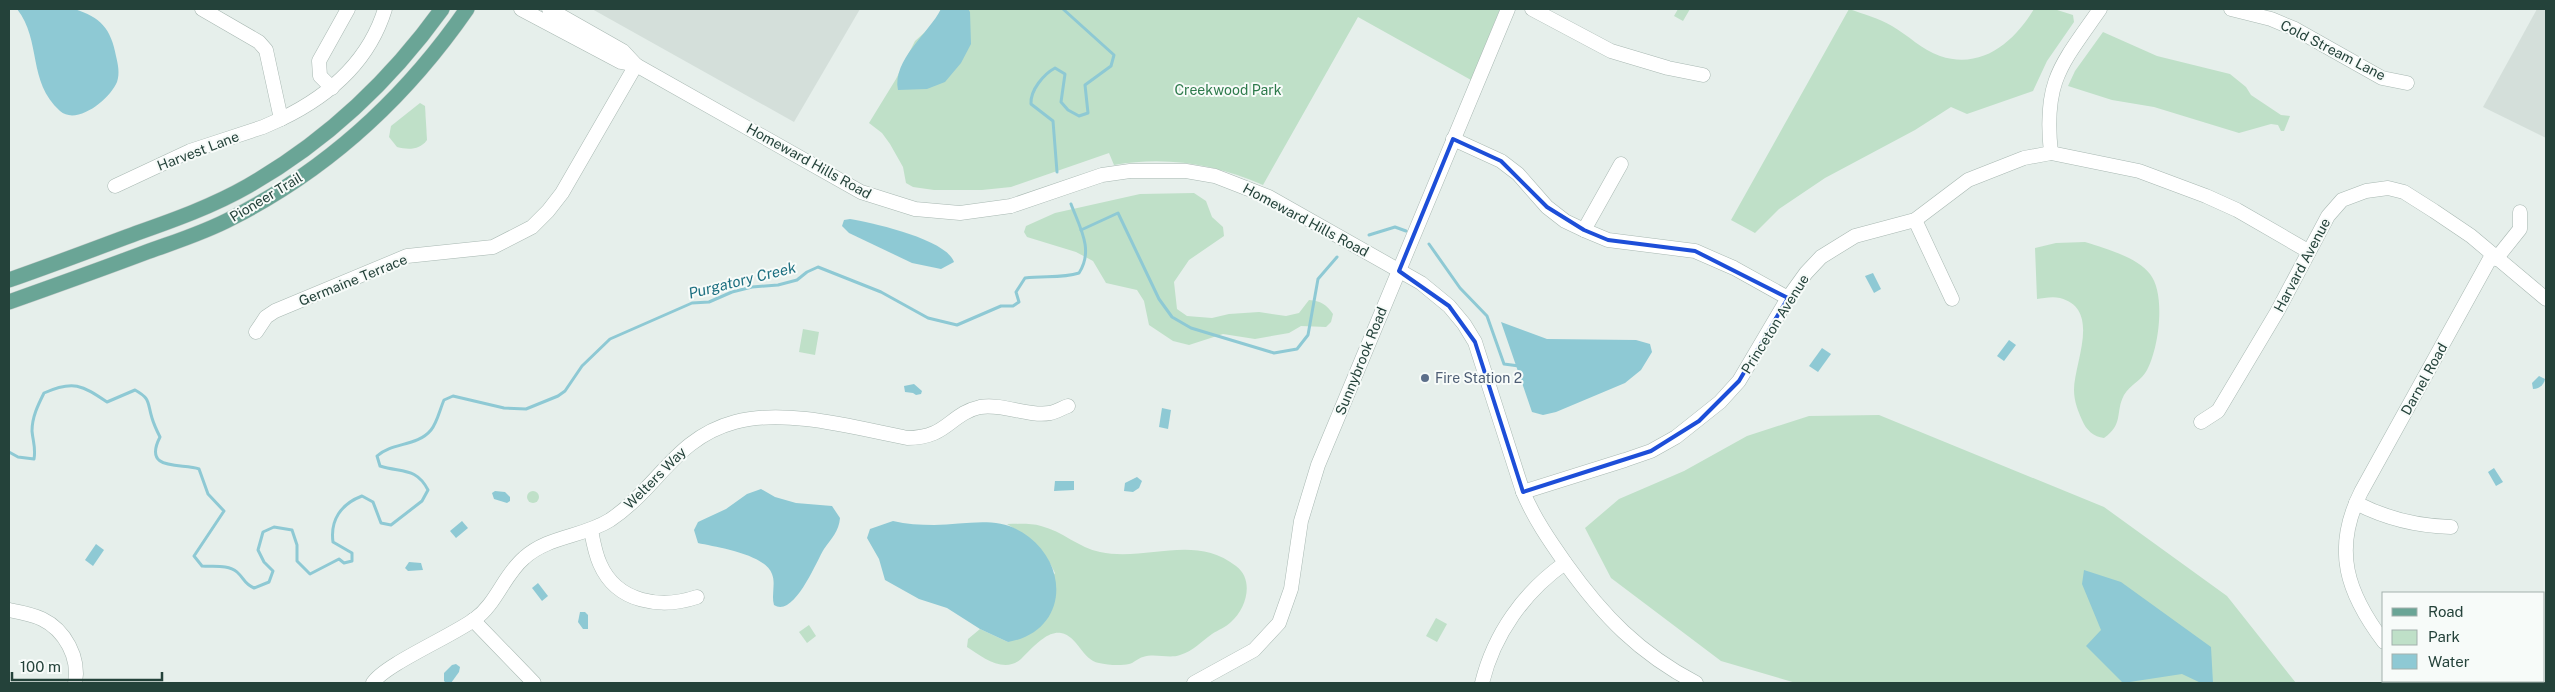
<svg xmlns="http://www.w3.org/2000/svg" width="2555" height="692" viewBox="0 0 2555 692" font-family="'Public Sans',sans-serif">
  <style>
    .built { fill: #d4dfda }
    .green { fill: #bfe0c8 }
    .water { fill: #8ec9d4 }
    .lines { fill: none; stroke-linecap: round; stroke-linejoin: round }
    .stream { stroke: #8ec9d4; stroke-width: 3 }
    .minor-casing { stroke: #a8b8b2; stroke-width: 15 }
    .major-casing { stroke: #c2cac8; stroke-width: 16 }
    .minor { stroke: #fff; stroke-width: 14 }
    .major { stroke: #6aa596; stroke-width: 15 }
    .marked { fill: none; stroke: #1d4ed8; stroke-width: 4; stroke-linejoin: round }
    .service-dot { fill: #5c6f8a; stroke: #f7fbf9; stroke-width: 2 }
    .labels { text-anchor: middle; dominant-baseline: central; stroke-width: 4; stroke-linejoin: round; paint-order: stroke }
    .street-label { font-size: 14px; fill: #24423a; stroke: #f7fbf9 }
    .park-label { font-size: 14px; fill: #2d7a4b; stroke: #f7fbf9 }
    .service-label { font-size: 14px; fill: #4e5e75; stroke: #f7fbf9; text-anchor: start }
    .water-label { font-size: 15px; font-style: italic; fill: #1c6f80; stroke: #f7fbf9 }
  </style>
  <rect width="100%" height="100%" fill="#e6efeb"/>
  <g class="built">
    <path d="M592,9H860L794,122Z"/>
    <path d="M2537,9H2546V138L2483,107Z"/>
  </g>
  <g class="green">
    <path d="M941,9H1500L1471,80L1358,17L1263,185C1214,164 1167,156 1114,165L1109,153L1011,187L982,190H934L913,187L906,183L903,167L890,144L882,133L869,123L896,79L915,41L934,24Z"/>
    <path d="M1678,9H1690L1683,21L1674,16Z"/>
    <path d="M1849,9C1863,14 1879,18 1892,26C1908,35 1922,50 1940,56C1982,70 2014,42 2034,9H2054L2073,15L2074,22L2047,61L2033,91L1967,114L1951,107L1915,130L1825,178L1779,209L1755,233L1731,220Z"/>
    <path d="M2103,32L2157,56L2230,74L2246,87L2251,95L2281,115L2290,116L2284,131H2281L2278,125L2271,124L2239,133L2154,107L2112,100L2068,86L2075,71Z"/>
    <path d="M420,103L425,106L427,140C420,150 408,150 397,147L389,137L391,126Z"/>
    <path d="M1194,193L1206,201L1212,217L1223,227L1224,236L1189,260L1174,282L1177,309L1187,316L1212,318L1229,314L1259,312L1286,316L1299,313L1309,300C1321,301 1326,304 1333,314L1331,322L1326,327L1301,326L1289,333L1255,339L1223,334L1189,345L1173,341L1149,325L1144,301L1137,290L1106,283L1093,261L1076,252L1027,237L1024,232L1026,226L1055,213L1140,194Z"/>
    <path d="M2085,242C2104,248 2137,257 2150,274C2166,294 2159,348 2147,370C2142,380 2130,385 2124,395C2115,412 2124,424 2104,438C2094,437 2086,430 2082,420C2078,411 2074,401 2074,390C2074,363 2102,309 2060,298C2053,296 2043,298 2037,299L2035,248L2056,243Z"/>
    <path d="M803,329L819,332L815,355L799,352Z"/>
    <path d="M1879,415L2104,507L2227,596L2296,683H1796L1721,661L1611,578L1585,528L1619,499L1684,471L1747,436L1809,416Z"/>
    <circle cx="533" cy="497" r="6"/>
    <path d="M1007,524C1018,524 1031,523 1041,526C1062,531 1079,548 1100,552C1146,562 1194,533 1236,566C1255,580 1246,609 1231,622C1226,627 1218,630 1212,634C1201,642 1193,651 1180,655C1169,659 1155,653 1143,657C1138,658 1134,663 1129,664C1121,666 1107,665 1099,663C1082,660 1078,636 1061,633C1055,632 1048,635 1044,638C1035,644 1029,651 1021,659C1004,674 982,657 967,647L968,639L980,629L1008,642L1055,573C1044,549 1029,537 1007,524Z"/>
    <path d="M1436,618L1447,624L1437,642L1426,636Z"/>
    <path d="M809,625L816,636L807,643L799,632Z"/>
  </g>
  <g class="water">
    <path d="M17,9C34,9 57,5 74,9C101,17 111,29 116,56C118,65 120,73 117,82C110,99 77,126 60,111C27,81 42,41 17,9Z"/>
    <path d="M941,9H968L970,12L971,44L961,63L945,82L927,89L898,90C892,60 929,33 941,9Z"/>
    <path d="M850,219C873,223 946,239 954,262L941,269L912,263L849,233L842,226L844,220Z"/>
    <path d="M1873,273L1881,289L1874,293L1865,276Z"/>
    <path d="M1501,322L1547,339L1636,340L1650,344L1652,352L1641,370L1625,383L1556,412L1543,415L1532,412Z"/>
    <path d="M2009,340L2016,345L2004,361L1997,356Z"/>
    <path d="M1822,348L1831,354L1818,372L1809,366Z"/>
    <path d="M2539,376L2545,379C2544,385 2539,389 2533,389L2532,383Z"/>
    <path d="M914,384L922,391L921,394L916,395L913,393L905,392L904,386Z"/>
    <path d="M1162,408L1171,410L1168,429L1159,427Z"/>
    <path d="M2494,468L2503,482L2496,486L2488,472Z"/>
    <path d="M1137,477L1142,481L1139,488L1133,492L1124,491L1125,483Z"/>
    <path d="M1055,481H1074V490L1054,491Z"/>
    <path d="M761,489L775,497L796,503L832,506L840,518C839,531 831,539 824,549C816,562 794,618 774,605C771,595 776,584 772,574C765,554 716,547 698,543L694,530L698,522L726,509L747,494Z"/>
    <path d="M495,491L505,492L510,497V501L507,503L494,499L492,493Z"/>
    <path d="M462,521L468,528L456,538L450,531Z"/>
    <path d="M893,521C906,524 920,525 934,525C968,525 1000,514 1029,537C1071,570 1065,632 1008,642L980,629L947,608L919,599L885,580L879,559L867,538L870,529Z"/>
    <path d="M96,544L104,550L93,566L85,560Z"/>
    <path d="M409,562L421,563L423,570L408,571L405,568Z"/>
    <path d="M2084,570L2121,582L2211,647L2213,683H2201L2182,674L2123,683L2086,646L2101,630L2082,584Z"/>
    <path d="M538,583L548,596L542,601L532,588Z"/>
    <path d="M580,612H585L588,615V629H583L578,622Z"/>
    <path d="M456,664L460,667L459,672L451,683H446L444,681V673L452,665Z"/>
  </g>
  <g class="lines">
    <g class="stream">
      <path d="M1057,172L1053,121L1031,104C1030,90 1044,74 1055,68L1065,74L1061,102L1068,110L1079,116L1088,113L1085,85L1111,66L1114,55L1063,9"/>
      <path d="M1081,230L1118,213L1159,299L1172,317L1191,328L1274,353L1297,349L1308,335L1318,279L1337,257"/>
      <path d="M1369,235L1395,227L1406,231"/>
      <path d="M1429,244L1460,288L1487,316L1504,364L1519,366"/>
      <path d="M9,452L18,457L34,459C36,448 33,442 32,431C32,417 38,405 44,393C73,380 82,385 107,402L135,390C151,399 147,402 152,418C154,425 157,431 160,437C142,472 182,463 199,469L208,494L224,511L194,556L202,566C213,567 228,564 237,572C244,578 244,584 254,588L269,582L273,571L264,562L258,550L263,532L274,527L292,530L297,545V561L310,574L339,559L344,563L352,561V553L333,542C330,520 341,504 362,496L373,502L381,523L391,525L422,501L428,490C416,467 402,473 380,466L377,456C392,442 417,447 431,430C437,423 440,409 444,400L453,396L504,408L526,409L558,396L565,391L582,366L610,339L692,303L709,302L732,292L752,287L778,285L797,280L807,272L818,267L881,292L928,318L957,325L1001,306H1013L1019,302L1016,292L1025,278C1043,275 1061,279 1079,273C1094,250 1080,228 1071,204"/>
    </g>
    <defs>
      <g id="minor">
        <path d="M521,9L621,62L636,65L623,51L549,9"/>
        <path d="M1532,9L1611,51L1668,68L1703,75"/>
        <path d="M2231,9L2271,19L2295,29L2382,78L2407,83"/>
        <path d="M332,88L320,76L319,61L348,9"/>
        <path d="M281,119C329,96 369,61 385,9"/>
        <path d="M1453,139L1501,161L1518,174L1547,207L1565,221L1584,230L1608,240L1695,251L1734,268L1788,298"/>
        <path d="M2051,153C2043,81 2061,65 2100,9"/>
        <path d="M115,186L190,151L263,127L281,119L266,50L259,42L202,9"/>
        <path d="M1915,220L1952,299"/>
        <path d="M1584,230L1621,164"/>
        <path d="M2496,259L2520,229V212"/>
        <path d="M256,332L266,317L275,311L407,256L493,247L532,227L548,211L562,193L636,65L861,192L915,209L960,213L1011,206L1102,175L1130,171H1186L1215,176L1269,197L1421,283L1449,306L1464,324L1475,342L1523,492C1534,518 1549,540 1566,564C1603,616 1639,653 1696,683"/>
        <path d="M2201,422L2218,411L2277,312L2328,216L2342,200L2366,191L2388,188L2404,192L2434,211L2471,236L2546,299"/>
        <path d="M1523,492L1625,460L1651,451L1676,437L1720,402L1739,381L1788,298L1806,273L1821,257L1855,236L1915,220L1968,180L2024,158L2051,153L2139,171L2206,196L2237,210L2308,251"/>
        <path d="M2356,503C2387,519 2416,526 2451,527"/>
        <path d="M591,530C593,541 595,553 600,564C617,603 661,609 697,597"/>
        <path d="M9,610C20,612 32,614 42,619C65,630 80,658 75,683"/>
        <path d="M473,620L534,683"/>
        <path d="M2384,642C2347,593 2332,550 2361,492L2492,255"/>
        <path d="M2412,681L2414,683"/>
        <path d="M373,683C384,665 452,636 475,619C496,604 504,575 524,558C548,536 583,537 610,520C659,487 675,438 735,422C786,408 856,428 907,438C948,438 949,414 980,407C1003,403 1028,417 1050,413C1056,412 1062,408 1068,406"/>
        <path d="M1194,683L1254,650L1279,623L1291,589L1301,521L1318,465L1508,9"/>
        <path d="M1482,683C1494,634 1524,592 1565,563"/>
        <path d="M2533,683L2534,681"/>
      </g>
      <g id="major">
        <path d="M9,280C52,265 94,249 137,233C174,220 213,206 248,186C325,142 390,81 442,9"/>
        <path d="M9,302C54,286 99,270 144,253C174,242 204,233 232,218C328,169 406,97 467,9"/>
      </g>
    </defs>
    <use href="#minor" class="minor-casing"/>
    <use href="#major" class="major-casing"/>
    <use href="#minor" class="minor"/>
    <use href="#major" class="major"/>
  </g>
  <path class="marked" d="M1453,139L1501,161L1547,207L1584,230L1608,240L1695,251L1788,298L1739,381L1699,421L1651,451L1523,492L1475,342L1449,306L1399,271Z"/>
  <circle class="service-dot" cx="1425" cy="378" r="5"/>
  <g class="labels">
    <g class="street-label">
      <text transform="translate(2333 50) rotate(27)">Cold Stream Lane</text>
      <text transform="translate(198 151) rotate(-21)">Harvest Lane</text>
      <text transform="translate(809 161) rotate(29)">Homeward Hills Road</text>
      <text transform="translate(266 197) rotate(-31)">Pioneer Trail</text>
      <text transform="translate(1306 220) rotate(28)">Homeward Hills Road</text>
      <text transform="translate(2302 265) rotate(-62)">Harvard Avenue</text>
      <text transform="translate(353 280) rotate(-22)">Germaine Terrace</text>
      <text transform="translate(1775 324) rotate(-58)">Princeton Avenue</text>
      <text transform="translate(1361 361) rotate(-68)">Sunnybrook Road</text>
      <text transform="translate(2424 379) rotate(-61)">Darnel Road</text>
      <text transform="translate(655 478) rotate(-45)">Welters Way</text>
    </g>
    <g class="park-label">
      <text x="1228" y="90">Creekwood Park</text>
    </g>
    <g class="service-label">
      <text x="1435" y="378">Fire Station 2</text>
    </g>
    <g class="water-label">
      <text transform="translate(742 280) rotate(-14)">Purgatory Creek</text>
    </g>
  </g>
  <rect width="2555" height="692" fill="none" stroke="#24423a" stroke-width="20"/>
  <rect x="2382" y="592" width="162" height="90" fill="#f7fbf9" stroke="#a3b1ad"/>
  <rect x="2392" y="608" width="25" height="8" fill="#6aa596" stroke="#a3b1ad"/>
  <text x="2428" y="617" font-size="15" fill="#24423a">Road</text>
  <rect x="2392" y="630" width="25" height="15" fill="#bfe0c8" stroke="#a3b1ad"/>
  <text x="2428" y="642" font-size="15" fill="#24423a">Park</text>
  <rect x="2392" y="654" width="25" height="15" fill="#8ec9d4" stroke="#a3b1ad"/>
  <text x="2428" y="667" font-size="15" fill="#24423a">Water</text>
  <path d="M12 672v8h150v-8" fill="none" stroke="#24423a" stroke-width="2.5"/>
  <text x="20" y="672" font-size="15" fill="#24423a" stroke="#f7fbf9" stroke-width="4" paint-order="stroke">100 m</text>
</svg>
